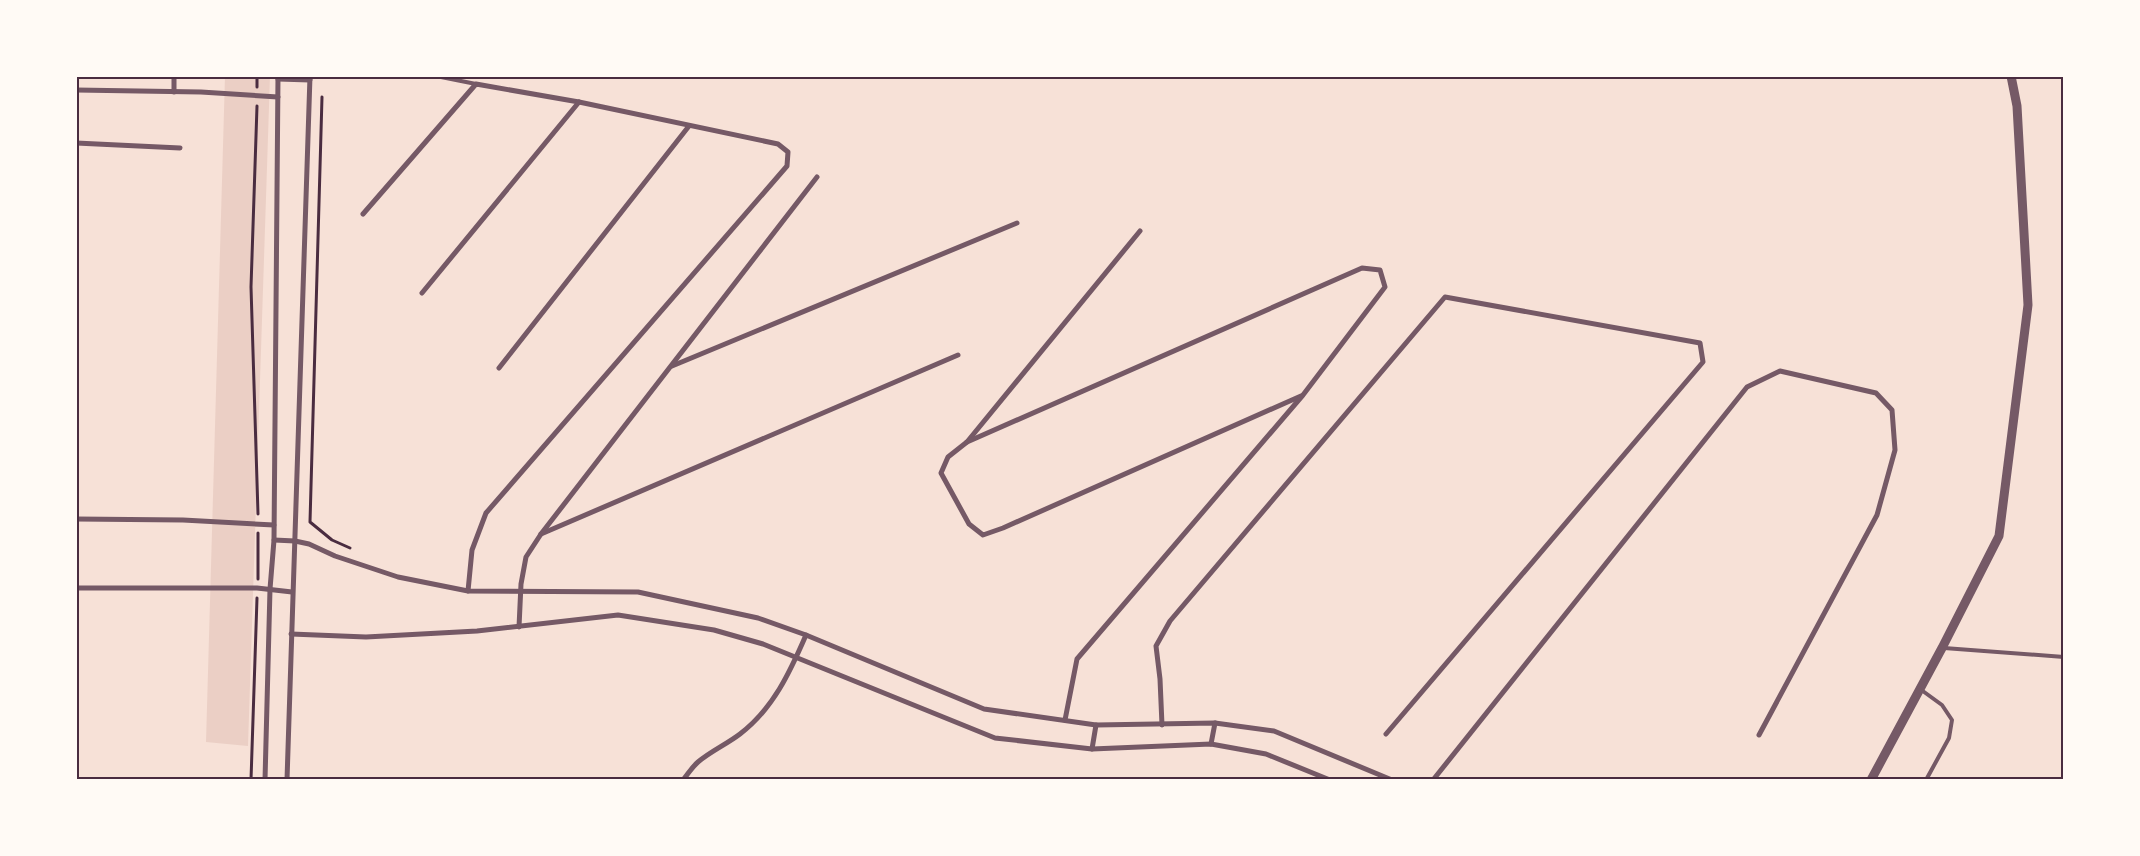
<svg xmlns="http://www.w3.org/2000/svg" width="2140" height="856" viewBox="0 0 2140 856" font-family="'Public Sans',sans-serif">
  <style>
    .green { fill: #ebcfc5 }
    .lines { fill: none; stroke-linecap: round; stroke-linejoin: round }
    .path { stroke: #4a2c40; stroke-width: 3 }
    .service { stroke: #755966; stroke-width: 4 }
    .minor { stroke: #755966; stroke-width: 5 }
    .tertiary { stroke: #755966; stroke-width: 9 }
    .neatline { fill: none; stroke: #4a2c40; stroke-width: 2 }
  </style>
  <rect width="100%" height="100%" fill="#f7e1d7"/>
  <path class="green" d="M225,76H270L248,746L206,742Z"/>
  <g class="lines">
    <g class="path">
      <path d="M257,87V76"/>
      <path d="M322,97L310,522L332,540L350,548"/>
      <path d="M257,106L251,287L258,514"/>
      <path d="M258,579V533"/>
      <path d="M251,780L257,598"/>
    </g>
    <g class="service">
      <path d="M436,76L476,84"/>
      <path d="M1944,648L2064,657"/>
      <path d="M1920,689L1942,705L1952,720L1949,738L1926,780"/>
    </g>
    <g class="minor">
      <path d="M278,79L310,80"/>
      <path d="M76,90L201,92L278,97"/>
      <path d="M174,92V76"/>
      <path d="M76,143L180,148"/>
      <path d="M363,214L476,84L579,102L778,144L788,152L787,166L486,513L472,550L468,591"/>
      <path d="M1140,231L967,442L948,457L941,473L969,524L983,535L1003,528L1301,396"/>
      <path d="M422,293L579,102"/>
      <path d="M672,366L1017,223"/>
      <path d="M499,368L689,126"/>
      <path d="M967,442L1362,268L1380,270L1385,287L1303,395L1077,659L1065,720"/>
      <path d="M76,519L183,520L274,525"/>
      <path d="M541,534L958,355"/>
      <path d="M274,540L295,541L309,544L335,556L398,577L468,591L638,592L758,618L806,635L984,709L1096,725L1215,723L1274,731L1392,780"/>
      <path d="M76,588H257L292,592"/>
      <path d="M519,627L521,584L526,557L541,534L817,177"/>
      <path d="M291,634L366,637L477,631L618,615L714,630L763,644L995,738L1092,749L1211,744L1266,754L1330,780"/>
      <path d="M1162,725L1160,679L1156,646L1170,621L1445,297L1700,343L1703,362L1386,734"/>
      <path d="M1211,744L1215,723"/>
      <path d="M1092,749L1096,725"/>
      <path d="M265,780L270,589L274,540L278,76"/>
      <path d="M287,780L310,76"/>
      <path d="M683,780C688,774 692,767 698,762C711,751 727,744 740,734C773,709 790,672 806,635"/>
      <path d="M1433,780L1747,387L1780,371L1876,393L1892,410L1895,450L1877,515L1759,735"/>
    </g>
    <path class="tertiary" d="M1871,780L1942,648L1999,536L2028,305L2017,106L2011,76"/>
  </g>
  <rect width="2140" height="856" fill="none" stroke="#fffaf5" stroke-width="155"/>
  <rect x="78" y="78" width="1984" height="700" class="neatline"/>
</svg>
